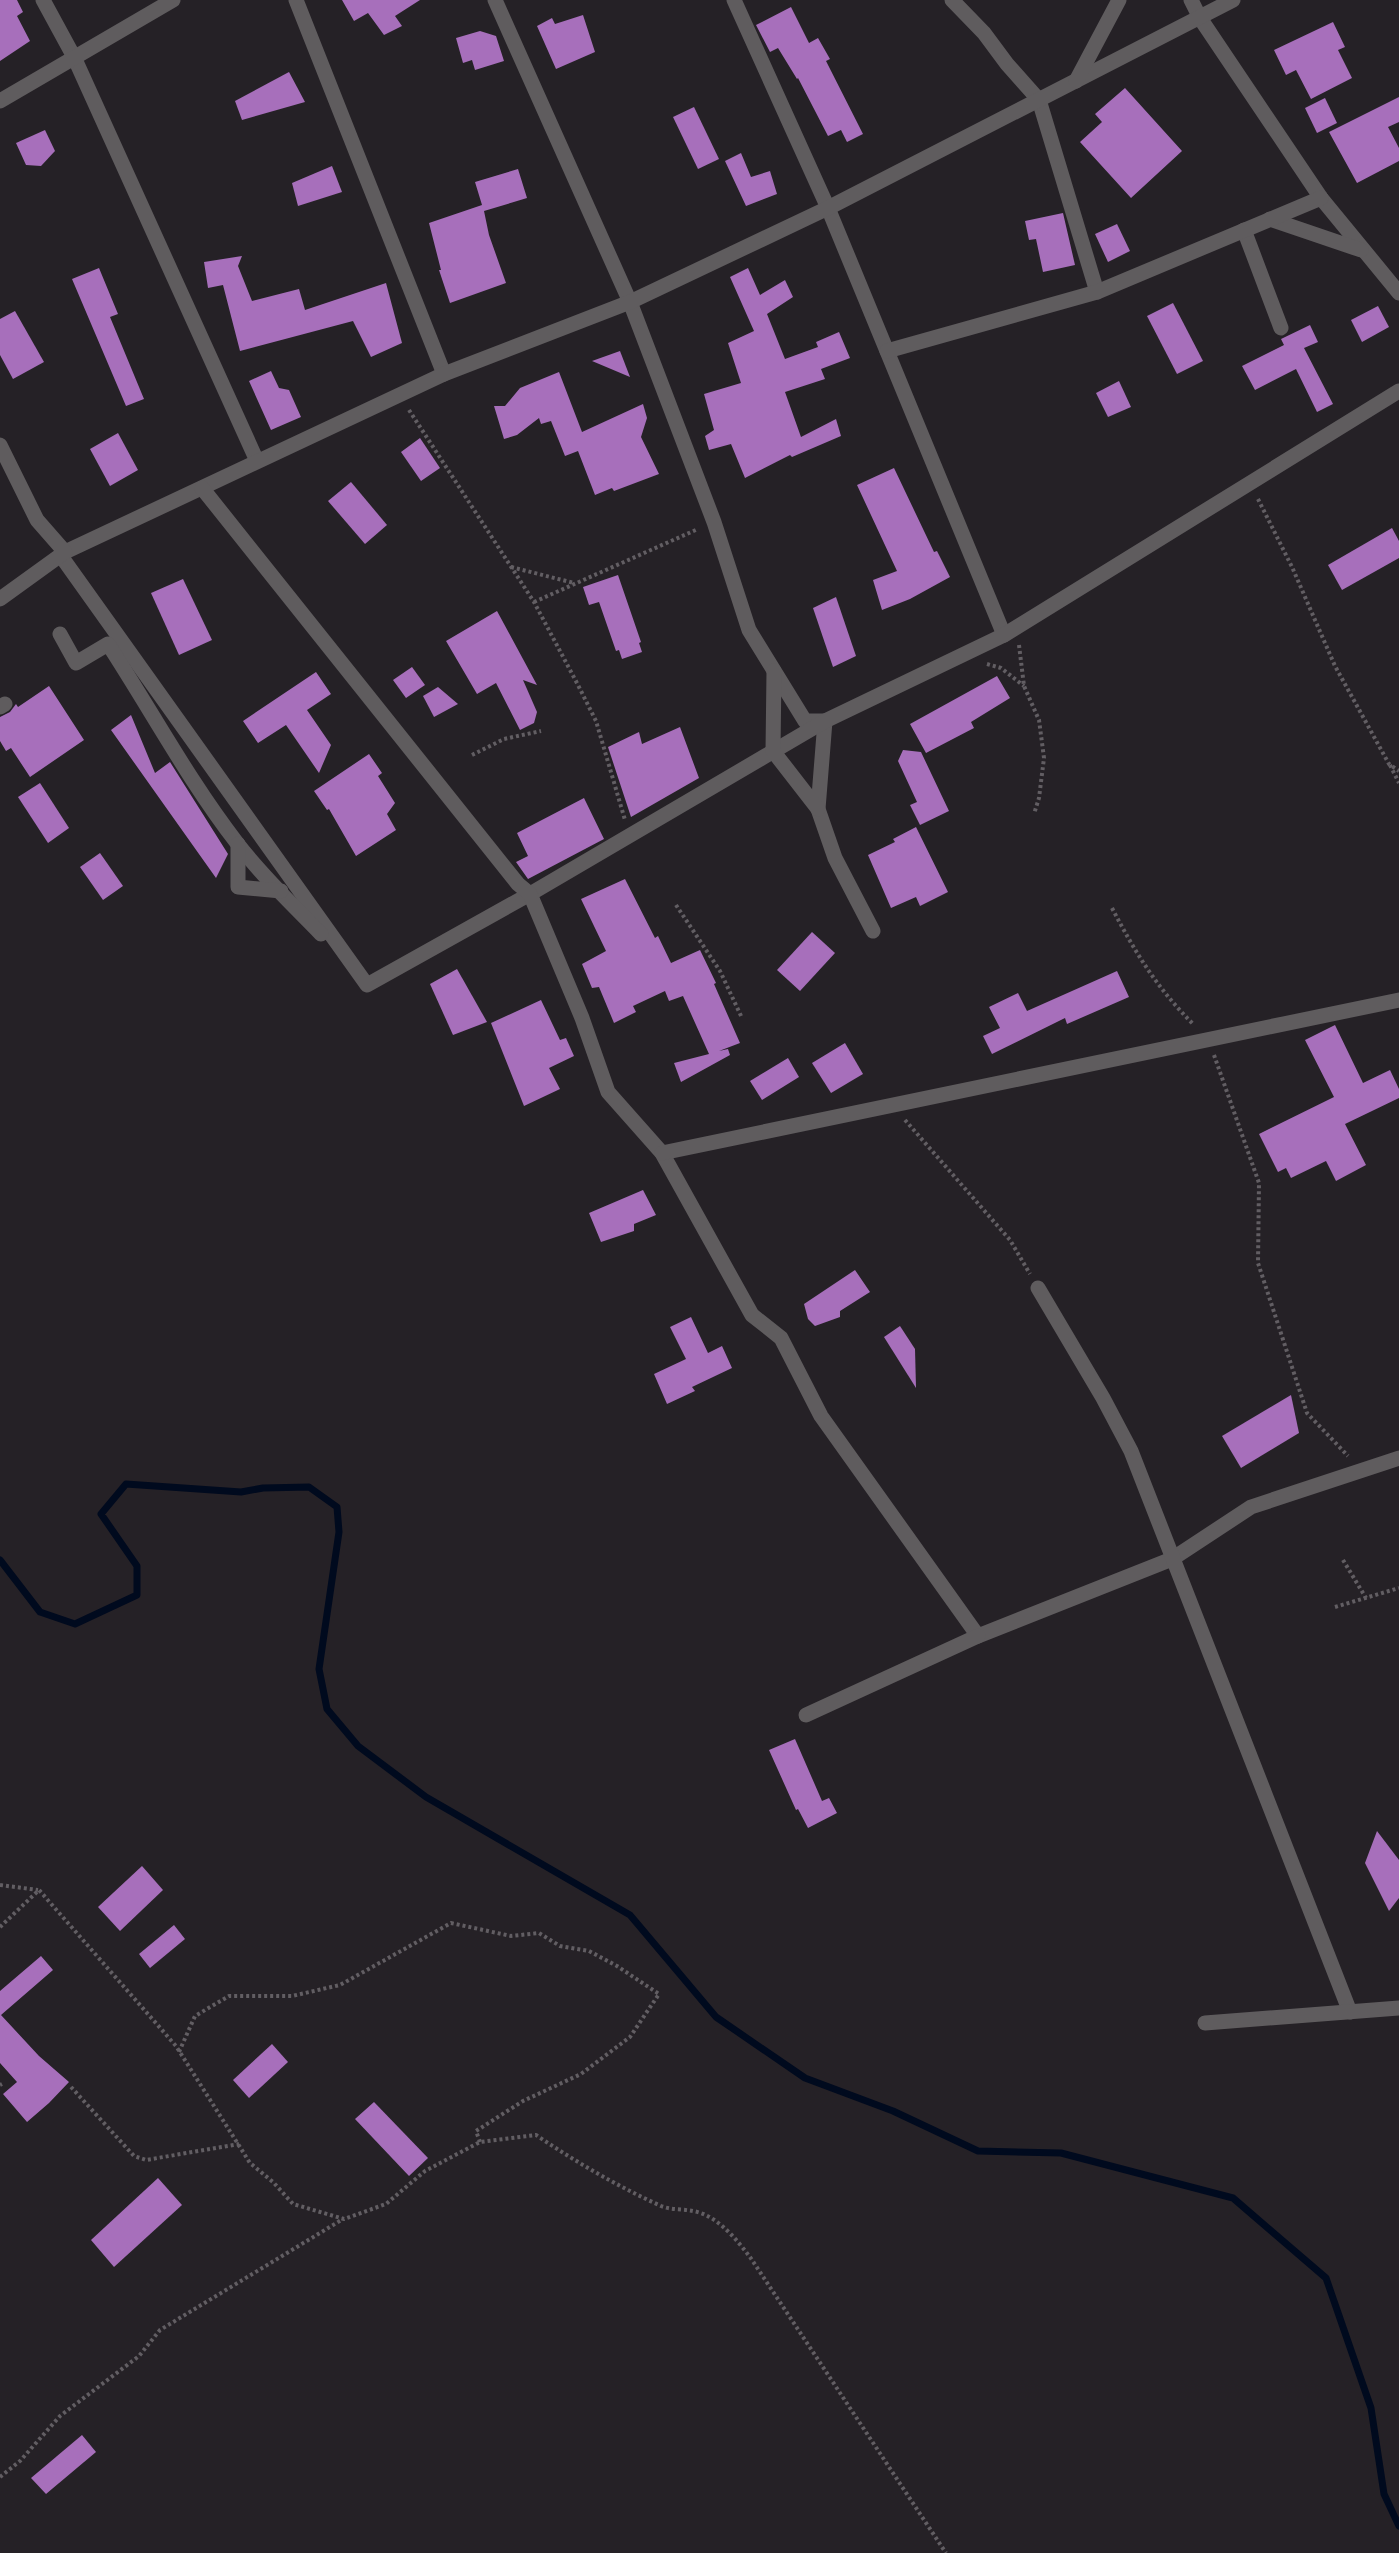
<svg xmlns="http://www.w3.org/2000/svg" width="1399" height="2553" viewBox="0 0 1399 2553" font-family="'Zilla Slab',serif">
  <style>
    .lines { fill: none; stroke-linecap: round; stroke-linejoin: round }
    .stream { stroke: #000a1e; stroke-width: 7 }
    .building { fill: #a76fbb }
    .path { stroke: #625e63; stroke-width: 4; stroke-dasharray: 3 3; stroke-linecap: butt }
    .street { stroke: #5f5c5e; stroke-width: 15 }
  </style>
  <rect width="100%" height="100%" fill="#252126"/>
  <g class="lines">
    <path class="stream" d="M0,1560L40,1612L75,1624L137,1595V1566L101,1514L126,1484L241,1492L263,1488L309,1487L337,1507L339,1532L319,1669L327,1709L358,1746L426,1797L630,1915L716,2017L805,2078L893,2111L978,2151L1061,2153L1233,2198L1326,2278L1371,2408L1384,2494L1399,2526"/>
  </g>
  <g class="building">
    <path d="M0,0H17L23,12L17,16L30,41L0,61Z"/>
    <path d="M342,0H420L395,16L402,26L384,35L368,13L354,21Z"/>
    <path d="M791,7L809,43L818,38L830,59L826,61L863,134L847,142L841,130L828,136L798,78L797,79L778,48L770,52L756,25Z"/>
    <path d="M583,15L595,52L556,69L537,26L552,18L555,24Z"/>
    <path d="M1333,22L1345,47L1338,50L1352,78L1311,99L1296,70L1286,75L1274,50Z"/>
    <path d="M480,31L496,36L504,61L475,70L472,60L463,63L456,38Z"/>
    <path d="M289,72L305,102L242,120L235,101Z"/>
    <path d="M1125,88L1182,151L1131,198L1080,142L1102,122L1095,114Z"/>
    <path d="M1399,97V122L1388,127L1399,148V161L1357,183L1329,132Z"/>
    <path d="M1325,98L1337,123L1317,133L1305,108Z"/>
    <path d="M694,107L719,159L698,169L673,117Z"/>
    <path d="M45,130L55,151L41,166L26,165L16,143Z"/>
    <path d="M741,153L751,177L770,171L777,194L746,206L725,161Z"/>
    <path d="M332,166L342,192L298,206L292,183Z"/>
    <path d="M518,169L527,198L484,211L489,235L506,283L450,303L439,270H441L429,223L482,205L475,182Z"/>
    <path d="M1063,213L1075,265L1043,272L1036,239L1029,240L1025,221Z"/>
    <path d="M1117,224L1130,251L1108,262L1095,234Z"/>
    <path d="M242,256L238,266L252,301L299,289L305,310L386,283L402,343L371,357L353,321L240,351L223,285L208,288L204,262Z"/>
    <path d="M99,268L118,314L110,317L144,399L126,406L72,279Z"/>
    <path d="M748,268L760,295L785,280L793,297L767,314L785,359L818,347L816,342L839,332L850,358L821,369L825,379L785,392L801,437L836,419L841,436L792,457L790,455L745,478L731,444L709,450L705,436L714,430L704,394L741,383L728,343L754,331L730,277Z"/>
    <path d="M1173,303L1203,361L1177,374L1147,316Z"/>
    <path d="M1378,306L1389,327L1362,342L1351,320Z"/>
    <path d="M15,311L44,362L13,379L0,355V319Z"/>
    <path d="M1310,325L1318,342L1304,348L1333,404L1317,412L1296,369L1255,390L1242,366L1284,345L1281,339Z"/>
    <path d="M620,351L630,377L592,361Z"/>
    <path d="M271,371L279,388L289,390L301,417L271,430L249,381Z"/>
    <path d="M559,372L582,432L643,404L647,418L641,437L659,474L614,491L612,488L595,495L578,451L565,456L551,421L541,424L539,418L517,435L504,439L494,406H505L520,388Z"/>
    <path d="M1119,381L1131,407L1108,417L1096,393Z"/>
    <path d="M118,433L138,470L110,486L90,449Z"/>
    <path d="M420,438L440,468L421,481L401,452Z"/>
    <path d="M894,468L934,552L937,551L950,577L910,599L882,610L873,580L897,571L857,485Z"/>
    <path d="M351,482L387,525L365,544L328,501Z"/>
    <path d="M1392,528L1399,541V558L1342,590L1328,565Z"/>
    <path d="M618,575L641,642L639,643L642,652L622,659L619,650L616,651L599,602L589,605L583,587Z"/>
    <path d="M183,579L212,640L179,655L151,593Z"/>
    <path d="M836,597L856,656L833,667L813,608Z"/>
    <path d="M497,611L537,685L523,680L537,712L534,723L520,730L496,683L477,694L446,641Z"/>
    <path d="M412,667L425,685L406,698L393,680Z"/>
    <path d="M316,672L331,694L307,710L331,745L319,773L286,725L258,743L243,721Z"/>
    <path d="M997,676L1010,698L971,722L974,728L926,753L910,724Z"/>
    <path d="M49,686L84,740L30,777L11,748L6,751L0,741V717L10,712L16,704L18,707Z"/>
    <path d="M438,687L458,704L434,717L423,696Z"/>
    <path d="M131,715L155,773L170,762L228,854L216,878L111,730Z"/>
    <path d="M680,727L699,778L631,817L608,747L639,732L642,744Z"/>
    <path d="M903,750L921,752L949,811L920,825L910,805L917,802L898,761Z"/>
    <path d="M369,754L382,773L378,776L395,803L387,814L396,830L356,856L329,809L327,810L314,791Z"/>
    <path d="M40,783L69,828L48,843L18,797Z"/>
    <path d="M584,798L604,839L528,879L516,862L528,856L517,833Z"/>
    <path d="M916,827L948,892L920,906L916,897L891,908L868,855L895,842L893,839Z"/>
    <path d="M100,853L123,886L103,900L80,867Z"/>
    <path d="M625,879L655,938L658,936L671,963L700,950L716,983L714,984L740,1043L719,1051L728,1049L730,1055L681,1082L674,1063L709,1054L683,996L669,1001L665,991L633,1006L636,1012L614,1023L599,987L592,988L582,964L606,951L581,899Z"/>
    <path d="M812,932L835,953L800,991L777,970Z"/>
    <path d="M457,969L487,1022L453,1035L430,984Z"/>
    <path d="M1117,971L1129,997L1067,1024L1065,1018L992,1054L983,1036L1000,1028L989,1007L1018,993L1027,1011Z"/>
    <path d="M541,1000L560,1040L566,1038L574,1056L549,1068L560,1089L524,1106L491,1023Z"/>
    <path d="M1335,1025L1363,1083L1390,1070L1399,1089V1098L1345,1124L1366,1165L1336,1181L1326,1161L1291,1178L1286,1168L1278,1172L1259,1134L1334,1097L1305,1040Z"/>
    <path d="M845,1043L863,1074L831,1093L812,1063Z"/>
    <path d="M788,1058L799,1077L762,1100L750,1081Z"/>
    <path d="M643,1190L656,1215L634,1224V1231L601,1242L589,1213Z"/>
    <path d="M855,1270L870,1292L840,1311V1317L815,1326L808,1319L804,1304Z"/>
    <path d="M691,1317L708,1353L722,1346L732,1368L692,1387L695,1391L667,1404L654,1374L686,1359L670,1327Z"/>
    <path d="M900,1326L915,1349L916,1388L884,1337Z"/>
    <path d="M1291,1395L1299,1433L1241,1468L1222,1436Z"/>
    <path d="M795,1739L822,1801L829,1798L837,1813L808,1828L798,1809L796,1810L769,1750Z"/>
    <path d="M1377,1831L1399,1860V1898L1389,1911L1365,1863Z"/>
    <path d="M142,1866L163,1890L120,1931L98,1907Z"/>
    <path d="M174,1925L185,1939L150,1968L139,1954Z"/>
    <path d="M41,1956L53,1970L1,2015L39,2056L69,2082L49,2103L27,2122L3,2094L17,2082L0,2063V1991Z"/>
    <path d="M272,2044L288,2062L249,2098L233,2080Z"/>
    <path d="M374,2102L428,2158L409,2176L355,2119Z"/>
    <path d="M158,2178L182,2205L114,2267L91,2240Z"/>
    <path d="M82,2435L96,2452L46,2494L31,2478Z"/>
  </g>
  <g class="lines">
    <g class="path">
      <path d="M409,410L534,602L578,685L596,721L625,820"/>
      <path d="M1258,499L1292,567L1335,666L1389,764L1399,771"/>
      <path d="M511,567L574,583"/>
      <path d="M534,602L698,529"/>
      <path d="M1019,645L1024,686L1039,720L1044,758L1039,798L1034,814"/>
      <path d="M987,664L1001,668L1024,686"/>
      <path d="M472,755L504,739L541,731"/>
      <path d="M1390,765L1399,783"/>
      <path d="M676,905L720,971L742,1018"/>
      <path d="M1112,908C1136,954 1157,988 1194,1025"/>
      <path d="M1214,1055L1259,1183L1258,1263L1307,1413L1348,1456"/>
      <path d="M905,1120L1010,1240L1030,1274"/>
      <path d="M1343,1560L1366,1598"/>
      <path d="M1335,1607L1399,1588"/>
      <path d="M0,1885L38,1890"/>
      <path d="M0,1927L39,1890L176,2046L250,2163L273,2182L293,2204L344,2219L386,2204L425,2171L480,2142L536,2135C576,2162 617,2186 661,2206C671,2210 683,2209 693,2211C717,2215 736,2239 750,2257L946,2553"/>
      <path d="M179,2052L195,2016L229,1996H292L340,1985L451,1923L511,1936L539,1933L560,1946L589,1951L617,1966L659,1994L630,2037L581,2074L523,2101L476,2131L480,2142"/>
      <path d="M0,2085L2,2084"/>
      <path d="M71,2087L134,2156L146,2160L239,2144"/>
      <path d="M0,2477L20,2461L60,2416L139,2356L160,2330L343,2219"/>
    </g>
    <g class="street">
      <path d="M43,0L74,57L257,461"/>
      <path d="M296,0L444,374"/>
      <path d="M495,0L630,302L714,522L749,630L805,721H825L818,809L835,858L873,931"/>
      <path d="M734,0L828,208L1004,635"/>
      <path d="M952,0L984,33L1007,64L1039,100L1097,292"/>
      <path d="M1191,0L1200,18L1321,198L1399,293"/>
      <path d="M1233,0L828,208L630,302L444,374L65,552L61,556L367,985L530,894L825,721L1004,635L1399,391"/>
      <path d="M1076,81L1119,0"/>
      <path d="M0,101L173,0"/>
      <path d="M1270,219L1361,250"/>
      <path d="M1244,230L1281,328"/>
      <path d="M887,351L1097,292L1321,198"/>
      <path d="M0,445L37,520L65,552L0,599"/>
      <path d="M202,488L518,884L530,894L582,1018L608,1092L662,1153L752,1315L781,1338L821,1416L978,1636L1172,1559L1251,1507L1399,1458"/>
      <path d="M60,634L76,663L108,644C151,710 189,781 237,843C262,876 293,905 321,934"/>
      <path d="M774,671L773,751L818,809"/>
      <path d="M0,707L5,704"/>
      <path d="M238,844V887L281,891"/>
      <path d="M662,1153L1399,1000"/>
      <path d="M1038,1288L1103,1398L1131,1451L1350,2012"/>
      <path d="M806,1715L978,1636"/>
      <path d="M1205,2023L1399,2008"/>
    </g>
  </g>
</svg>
